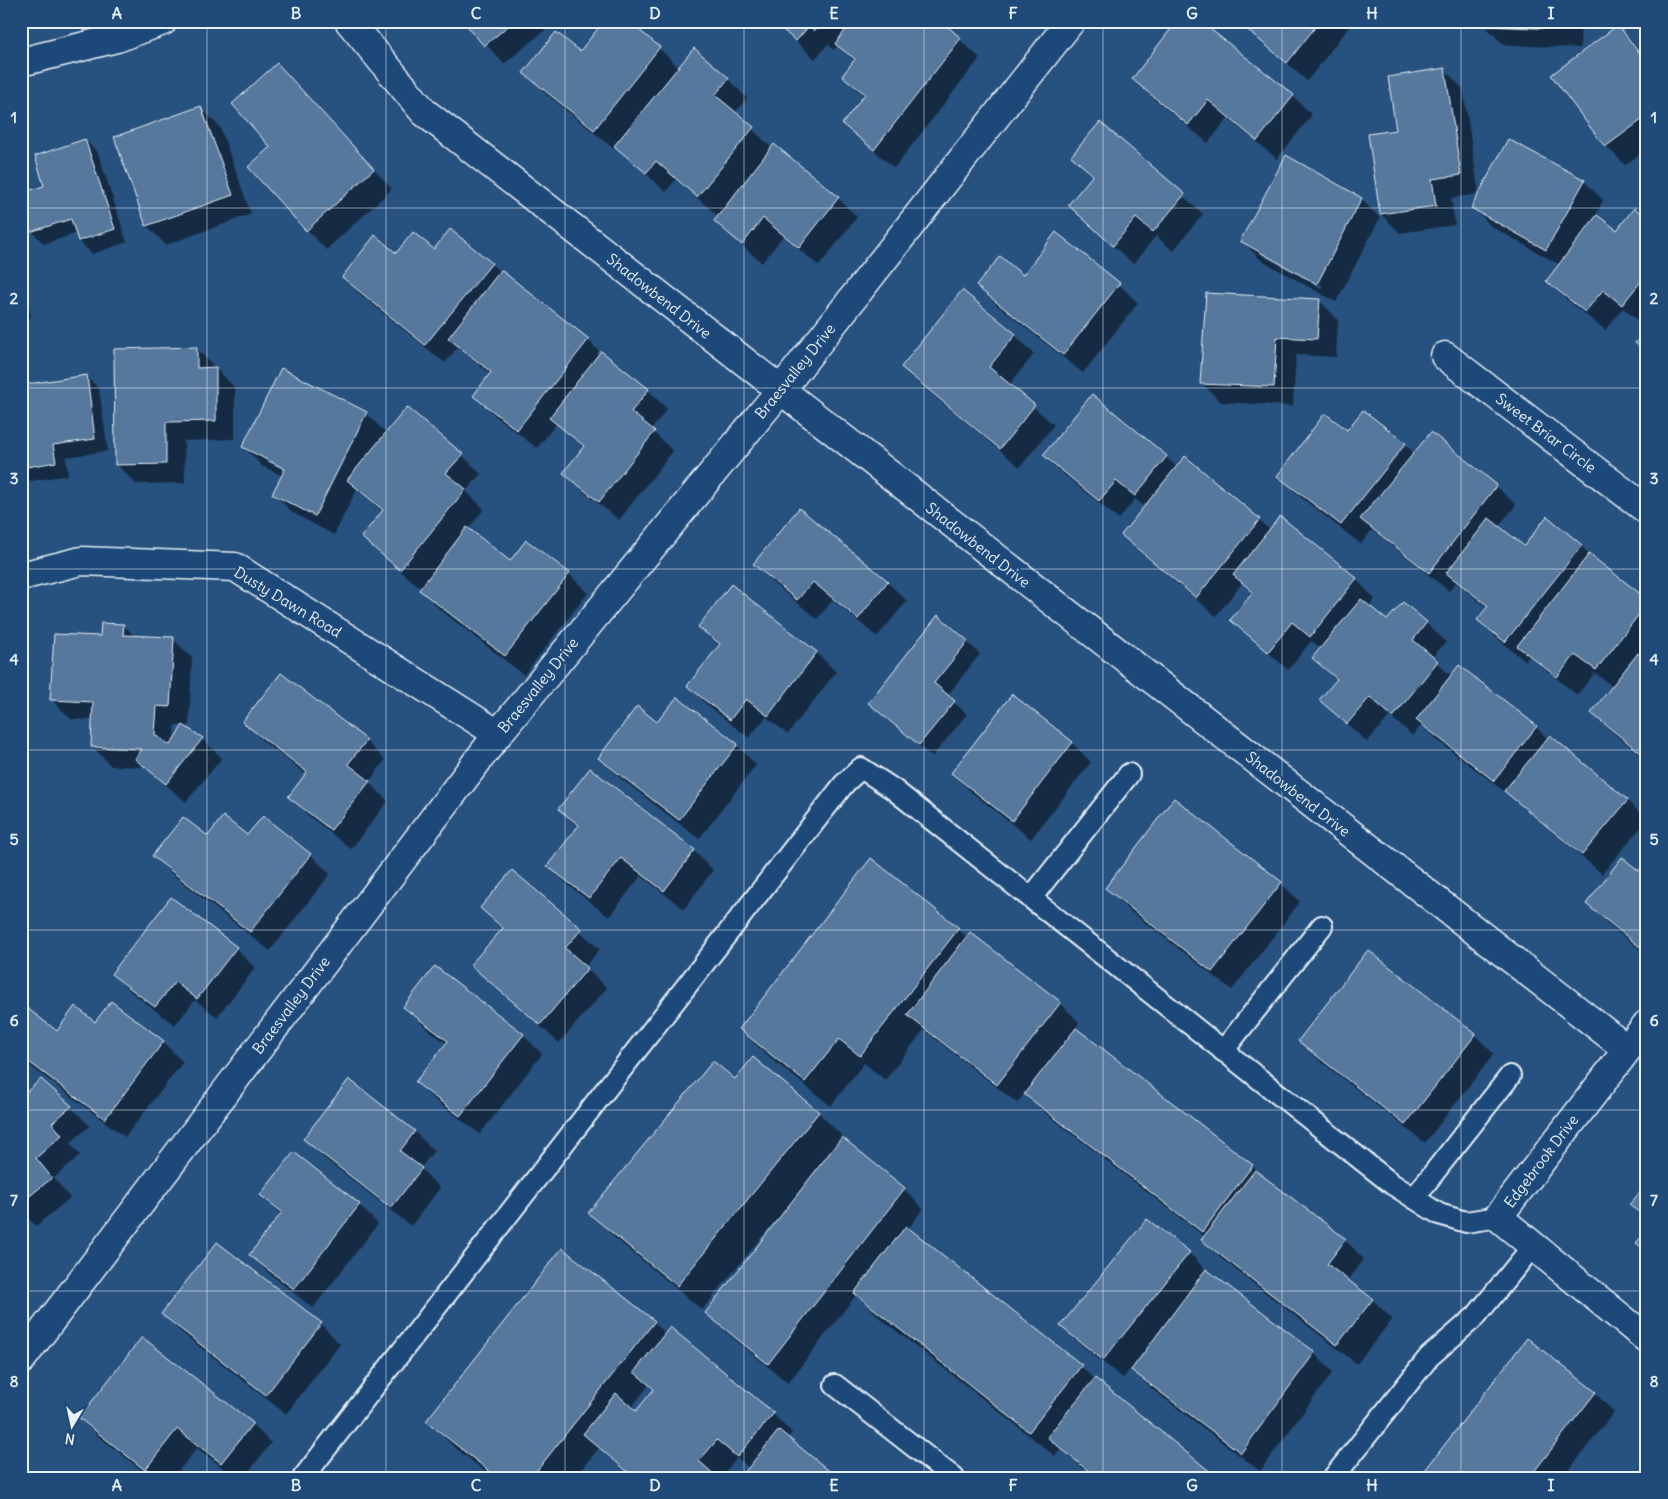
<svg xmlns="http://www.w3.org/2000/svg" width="1668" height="1499" viewBox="0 0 1668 1499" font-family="Delius,sans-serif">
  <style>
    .shadow { fill: #0007; fill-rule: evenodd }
    .building { fill: #57789d; stroke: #e8f1f8 }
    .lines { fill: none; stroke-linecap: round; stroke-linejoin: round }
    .service-casing { stroke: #e8f1f8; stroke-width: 24 }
    .minor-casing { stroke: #e8f1f8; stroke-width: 31 }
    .service { stroke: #1f4a7a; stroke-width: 20 }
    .minor { stroke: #1f4a7a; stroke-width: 28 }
    .grid { fill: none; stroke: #e8f1f8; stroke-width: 1; stroke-opacity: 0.55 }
    .labels { text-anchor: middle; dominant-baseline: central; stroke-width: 5; stroke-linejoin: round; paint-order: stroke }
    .street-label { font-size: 15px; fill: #e8f1f8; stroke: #1f4a7a }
    .neatline { fill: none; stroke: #e8f1f8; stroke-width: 2 }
    .grid-label { font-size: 16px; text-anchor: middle; font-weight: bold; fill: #e8f1f8 }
  </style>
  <rect width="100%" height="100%" fill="#27517f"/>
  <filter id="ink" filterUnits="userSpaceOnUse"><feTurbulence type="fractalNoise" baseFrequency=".02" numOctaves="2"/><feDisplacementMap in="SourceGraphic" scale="10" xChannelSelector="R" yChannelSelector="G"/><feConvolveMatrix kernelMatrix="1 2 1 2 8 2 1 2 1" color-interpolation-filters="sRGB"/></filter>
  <g filter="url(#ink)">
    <g class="shadow">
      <path d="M465,21H556L504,64Z"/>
      <path d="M774,21H939L980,58L894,168L843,123L864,96L843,76L855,62L838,45L834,50L828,44L815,59Z"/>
      <path d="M1250,21H1354L1307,81L1246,27Z"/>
      <path d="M1485,21H1581L1580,48L1504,45L1485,26Z"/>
      <path d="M1618,27L1647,58V149L1625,165L1606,146Z"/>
      <path d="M659,48L679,68L728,79L747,98L735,113L772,148L838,198L857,217L819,266L783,236L762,263L715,221L719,217L676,179L666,192L616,146L614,149L544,92L525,72L580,53Z"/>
      <path d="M1444,69L1463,89L1479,194L1451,198L1455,225L1400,233L1381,214L1369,135L1397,131Z"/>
      <path d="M1134,78L1293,96L1312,115L1277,159L1228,118L1208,143L1153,98Z"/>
      <path d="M296,84L392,189L326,250L250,167L272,147Z"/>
      <path d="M201,108L220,127L251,214L166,245L147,226Z"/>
      <path d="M1101,123L1203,214L1173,251L1156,236L1133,264L1069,205L1093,177L1073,156Z"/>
      <path d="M85,140L98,153L127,242L92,254L79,241L77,233L44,244L32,231L45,187Z"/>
      <path d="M1584,181L1603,200L1592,224L1618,232L1647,219V318L1642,324L1623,308L1605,330L1567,300L1547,281L1560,265L1492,227L1473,207Z"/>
      <path d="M1361,199L1380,218L1336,302L1261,260L1242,241ZM1262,252L1323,286L1321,288L1262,255Z"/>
      <path d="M434,251L491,264L588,340L601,353L648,390L667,409L651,430L673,451L619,520L584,492L565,473L584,448L557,423L537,448L494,415L475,395L491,375L458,347L445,363L362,296L343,277L396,254Z"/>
      <path d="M21,273L31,317L21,319Z"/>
      <path d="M1119,284L1138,303L1083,373L997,305L978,286Z"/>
      <path d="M1319,300L1338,320L1336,357L1296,355L1293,406L1221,402L1201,383Z"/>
      <path d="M1015,335L1034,354L1009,385L1054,425L1020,467L922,386L902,367Z"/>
      <path d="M197,349L235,388V439L184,441L185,483L136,484L117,465Z"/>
      <path d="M86,376L99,389L108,451L66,457L68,475L31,481L21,471V386Z"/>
      <path d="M366,413L387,434L462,455L481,474L466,491L484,509L468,529L510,562L569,574L588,593L524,675L439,609L421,589L363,537L383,512L357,489L334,535L293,513L274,494L283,476L262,466L243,446ZM264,457L291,471L290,473L264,460Z"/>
      <path d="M1347,431L1405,444L1415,454L1432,433L1496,486L1516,505L1498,527L1524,548L1581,546L1597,562L1647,600V648L1640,656L1647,662V760L1612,732L1593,713L1613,687L1595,673L1577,695L1529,656L1525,661L1498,639L1479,620L1488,609L1456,582L1449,591L1372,530L1361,544L1298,495L1279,475Z"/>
      <path d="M1044,455L1166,457L1177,467L1185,458L1270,530L1280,518L1356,579L1375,599L1369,607L1387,622L1426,623L1446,642L1432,658L1452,677L1536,727L1548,739L1551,737L1628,801L1647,820L1602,874L1514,799L1437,740L1422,724L1413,736L1390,716L1367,742L1321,700L1337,681L1314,658L1322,649L1311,641L1288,670L1232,620L1253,593L1242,583L1216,616L1142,554L1123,535L1145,507L1135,499L1119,519L1063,474Z"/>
      <path d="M799,509L887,582L907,601L877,637L833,600L817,619L773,583L754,564Z"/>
      <path d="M732,586L817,653L836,672L788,734L766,717L749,738L707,705L688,686L719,646L700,627Z"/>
      <path d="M124,625L135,637L173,639L192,658L189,726L175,725L174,740L183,726L202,739L222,758L186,802L145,767L111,766L92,746L93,720L71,719L51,699L101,638Z"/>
      <path d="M967,642L980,654L947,696L967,714L932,757L870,703Z"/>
      <path d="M281,674L366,741L385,760L369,782L388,801L351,849L309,816L290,797L307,775L263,741L244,721Z"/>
      <path d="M677,699L737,745L756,765L699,839L619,777L599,758L658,724Z"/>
      <path d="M1072,743L1091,762L1031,839L971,792L952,773Z"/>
      <path d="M1175,800L1281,883L1300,902L1232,990L1126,908L1107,888Z"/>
      <path d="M560,809L694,851L713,870L684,909L641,876L609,917L568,885L549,866L579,828Z"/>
      <path d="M263,818L311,855L330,874L270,951L173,875L154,856L208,838L248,837Z"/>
      <path d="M872,860L968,938L971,934L1060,1003L1079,1022L1075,1029L1253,1166L1266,1180L1345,1240L1364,1259L1348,1281L1373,1300L1392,1319L1357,1364L1222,1259L1203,1240L1205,1237L1045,1113L1025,1093L1017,1103L924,1030L885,1080L864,1063L831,1106L765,1054L740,1029Z"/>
      <path d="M1647,862V955L1607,923L1588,904L1639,872Z"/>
      <path d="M512,872L600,949L585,967L607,988L559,1043L472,965L503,930L482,908Z"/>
      <path d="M172,898L236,948L255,968L217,1017L195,1000L175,1025L132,993L113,974Z"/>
      <path d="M111,1003L163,1042L183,1062L125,1137L21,1059V1018L58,1033L95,1023Z"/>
      <path d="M405,1006L523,1035L542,1054L480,1134L436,1101L417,1082L447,1044L424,1026Z"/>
      <path d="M1475,1035L1494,1054L1425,1143L1319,1060L1300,1041Z"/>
      <path d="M753,1059L819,1113L844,1138L842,1139L904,1189L923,1209L908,1229L1081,1366L1095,1380L1216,1478H1094L1061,1449L1055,1456L880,1318L857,1294L788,1383L726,1332L707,1313L778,1221L776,1220L702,1310L615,1238L590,1213L735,1080Z"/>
      <path d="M349,1081L415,1132L434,1151L420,1168L440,1188L411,1226L324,1158L305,1138Z"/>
      <path d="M21,1090L25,1095L71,1107L90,1126L70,1143L80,1155L54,1178L70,1198L36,1226L21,1211Z"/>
      <path d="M1647,1186V1220L1631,1205Z"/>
      <path d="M262,1195L359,1205L378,1224L313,1308L270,1274L251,1255L282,1215Z"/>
      <path d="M217,1244L321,1324L340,1344L286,1414L182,1333L163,1314Z"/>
      <path d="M1189,1253L1207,1271L1314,1353L1333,1372L1260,1471L1152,1389L1131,1368L1123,1378L1081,1345L1062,1326Z"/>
      <path d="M654,1322L666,1334L773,1414L792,1433L788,1438L749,1468L737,1458L720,1478H633L599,1448L575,1478H493L453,1446L428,1421ZM649,1385L655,1391L636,1413L631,1408Z"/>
      <path d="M1595,1393L1614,1412L1563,1478H1421Z"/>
      <path d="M80,1418L252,1424L271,1443L244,1478H236L197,1448L173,1478H152L99,1437Z"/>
    </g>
    <g class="building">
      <path d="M463,21H514L484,46Z"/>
      <path d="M604,21H628L660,47L594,130L523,73L556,32L580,51Z"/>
      <path d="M772,21H823L814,31L809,26L796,41Z"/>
      <path d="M852,21H941L961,38L874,150L842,124L865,94L842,76L855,59L835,44Z"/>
      <path d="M1177,21H1200L1294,95L1257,141L1208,100L1188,125L1132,79Z"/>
      <path d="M1249,21H1320L1287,63L1244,27Z"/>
      <path d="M1484,21H1562V29L1484,26Z"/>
      <path d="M1618,25L1647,63V116L1605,147L1551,75Z"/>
      <path d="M694,48L729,78L715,95L754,127L697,197L656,161L646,173L614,146Z"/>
      <path d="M277,63L374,169L306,231L248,167L270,147L232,104Z"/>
      <path d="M1445,68L1461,175L1432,179L1436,206L1380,214L1368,134L1396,130L1388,77Z"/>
      <path d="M201,106L233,195L146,226L114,137Z"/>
      <path d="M1100,122L1185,194L1153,232L1136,218L1113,246L1068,205L1093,175L1071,156Z"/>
      <path d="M85,139L115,229L78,241L71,219L30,232L21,203V193L44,186L35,156Z"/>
      <path d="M1508,139L1585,180L1546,250L1471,208Z"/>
      <path d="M774,144L839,197L799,248L763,218L742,245L714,221Z"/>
      <path d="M1286,155L1362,198L1317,284L1240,241Z"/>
      <path d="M1634,208L1647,218V274L1622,305L1603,290L1585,312L1546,281L1597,215L1617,230Z"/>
      <path d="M450,229L492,263L425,345L342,277L375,235L396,253L413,232L434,249Z"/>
      <path d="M1056,232L1120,283L1063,355L976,286L1000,256L1023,275Z"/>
      <path d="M501,270L589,339L517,430L473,396L491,372L448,338Z"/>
      <path d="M962,290L1016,334L989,367L1035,405L1000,449L901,367Z"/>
      <path d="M1206,293L1320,299L1317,339L1277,337L1274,387L1200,384Z"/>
      <path d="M1647,328V352L1635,343Z"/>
      <path d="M197,347V368L216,367V421L166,422V464L115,465L114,349Z"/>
      <path d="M601,351L649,389L631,412L655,431L599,502L563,473L584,446L549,418Z"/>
      <path d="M281,368L367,412L315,516L272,494L285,469L242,447Z"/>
      <path d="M87,375L95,439L53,445L56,462L21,468V385Z"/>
      <path d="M1092,394L1167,456L1135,496L1116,481L1099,501L1043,455Z"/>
      <path d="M407,407L463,454L446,473L466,489L400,570L361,537L383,510L347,480Z"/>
      <path d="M1363,410L1406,443L1341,525L1277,476L1325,413L1347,430Z"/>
      <path d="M1431,432L1497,485L1429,573L1360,519Z"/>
      <path d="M1185,456L1260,519L1196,598L1121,535Z"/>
      <path d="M799,508L888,581L858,619L813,582L797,600L753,564Z"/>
      <path d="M1280,516L1357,578L1310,637L1292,622L1268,652L1230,620L1253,592L1233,575Z"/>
      <path d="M1547,516L1582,545L1505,642L1477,620L1488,606L1446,573L1489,518L1524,546Z"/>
      <path d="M467,527L510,561L526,540L570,573L505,656L419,590Z"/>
      <path d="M1589,554L1647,599V604L1596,670L1575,655L1557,677L1517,646Z"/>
      <path d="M731,584L817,652L768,716L746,699L730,720L687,686L720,644L698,627Z"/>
      <path d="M1361,599L1387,620L1403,602L1427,622L1413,640L1438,661L1393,717L1370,697L1347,724L1319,700L1337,679L1312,658Z"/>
      <path d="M938,615L968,641L934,683L955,701L919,745L868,703Z"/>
      <path d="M101,623L124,624L123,635L174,637L170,707L157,706L155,735L170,745L183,725L203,738L166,784L135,759L142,749L91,747L93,702L50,700L54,634L100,636Z"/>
      <path d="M1638,653L1647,660V758L1591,713Z"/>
      <path d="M1459,665L1537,726L1494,781L1416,720Z"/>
      <path d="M281,673L367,740L348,764L370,781L331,830L288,797L307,772L242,722Z"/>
      <path d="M1012,694L1073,742L1012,821L951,773Z"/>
      <path d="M677,697L738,744L679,820L598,758L637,706L657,722Z"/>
      <path d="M1550,735L1628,800L1582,855L1504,791Z"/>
      <path d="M590,768L695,850L664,891L621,858L589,898L547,866L579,825L558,809Z"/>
      <path d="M1174,798L1282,882L1212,972L1105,888Z"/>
      <path d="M223,816L247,835L263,816L311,854L250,932L152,856L183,817L208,836Z"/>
      <path d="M1622,857L1639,871L1647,860V938L1640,947L1586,904Z"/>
      <path d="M871,858L959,928L860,1056L839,1039L805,1082L739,1029Z"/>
      <path d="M512,870L582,929L565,948L588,968L540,1025L470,965L503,928L480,908Z"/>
      <path d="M171,897L237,947L197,999L175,982L155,1007L111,974Z"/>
      <path d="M970,932L1061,1002L997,1085L907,1015Z"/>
      <path d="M1368,950L1476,1034L1405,1125L1298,1041Z"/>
      <path d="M435,966L524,1034L460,1116L415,1082L448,1041L403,1007Z"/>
      <path d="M111,1001L164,1041L105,1119L21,1056V1016L27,1008L57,1031L75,1006L95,1022Z"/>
      <path d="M1076,1028L1253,1165L1202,1232L1024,1094Z"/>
      <path d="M753,1057L819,1112L677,1286L588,1213L713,1061L735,1079Z"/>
      <path d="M41,1079L72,1106L52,1123L62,1135L36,1158L52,1178L21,1203V1093L23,1095Z"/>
      <path d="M349,1079L415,1131L400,1151L422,1168L391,1208L303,1139Z"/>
      <path d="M842,1137L905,1188L768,1364L705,1313Z"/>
      <path d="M294,1152L360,1204L294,1289L249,1255L282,1212L260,1195Z"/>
      <path d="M1255,1170L1346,1239L1327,1264L1373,1299L1337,1345L1201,1240Z"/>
      <path d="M1647,1184V1218L1629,1205Z"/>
      <path d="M1147,1219L1190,1252L1103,1360L1060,1326Z"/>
      <path d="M906,1226L1082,1365L1029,1432L854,1293Z"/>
      <path d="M1647,1230V1251L1636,1243Z"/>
      <path d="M217,1242L322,1323L266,1395L161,1314Z"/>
      <path d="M562,1248L655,1321L531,1478H498L426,1421Z"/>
      <path d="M1206,1269L1315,1352L1241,1453L1131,1370Z"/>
      <path d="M670,1327L774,1413L737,1457L717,1440L699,1461L718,1478H635L583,1434L616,1393L636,1411L654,1389L634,1372Z"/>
      <path d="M142,1337L253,1423L221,1463L177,1429L145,1470L79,1418Z"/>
      <path d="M1527,1338L1596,1392L1529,1478H1419Z"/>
      <path d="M1095,1378L1218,1478H1097L1047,1437Z"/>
      <path d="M779,1430L838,1478H740Z"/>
    </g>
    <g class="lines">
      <defs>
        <g id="service">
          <path d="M1031,898L1129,774"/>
          <path d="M1223,1051L1322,926"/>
          <path d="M1414,1198L1510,1076"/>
          <path d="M835,1385L954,1478"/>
          <path d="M303,1478L844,784L861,768L893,789L1392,1184L1439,1214L1466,1222L1498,1217"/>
          <path d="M1333,1478L1429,1357L1476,1316L1533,1246"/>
        </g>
        <g id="minor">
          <path d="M349,21L424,112L1627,1049"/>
          <path d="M21,62L117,38L163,21"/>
          <path d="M1445,356L1647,510"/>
          <path d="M21,576L81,561L235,567L498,734"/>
          <path d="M1647,1024L1498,1217L1647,1339"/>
          <path d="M21,1360L498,734L780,391L1071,21"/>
        </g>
      </defs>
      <use href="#service" class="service-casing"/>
      <use href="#minor" class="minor-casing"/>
      <use href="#service" class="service"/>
      <use href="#minor" class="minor"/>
    </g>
  </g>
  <path class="grid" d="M207,21V1478M386,21V1478M565,21V1478M744,21V1478M924,21V1478M1103,21V1478M1282,21V1478M1461,21V1478M21,208H1647M21,388H1647M21,569H1647M21,750H1647M21,930H1647M21,1110H1647M21,1291H1647"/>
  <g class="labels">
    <g class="street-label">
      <text transform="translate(659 296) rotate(38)">Shadowbend Drive</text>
      <text transform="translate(795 371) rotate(-51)">Braesvalley Drive</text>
      <text transform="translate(1546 433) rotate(37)">Sweet Briar Circle</text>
      <text transform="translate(978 545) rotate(38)">Shadowbend Drive</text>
      <text transform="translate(288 602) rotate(31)">Dusty Dawn Road</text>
      <text transform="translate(538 685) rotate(-51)">Braesvalley Drive</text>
      <text transform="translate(1298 794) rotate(38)">Shadowbend Drive</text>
      <text transform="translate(291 1005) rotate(-53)">Braesvalley Drive</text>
      <text transform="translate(1541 1161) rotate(-53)">Edgebrook Drive</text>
    </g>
  </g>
  <rect width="1668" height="1499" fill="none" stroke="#1f4a7a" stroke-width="55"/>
  <g transform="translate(72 1426) rotate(189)" stroke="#1f4a7a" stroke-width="4" paint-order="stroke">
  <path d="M0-4L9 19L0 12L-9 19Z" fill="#e8f1f8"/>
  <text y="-8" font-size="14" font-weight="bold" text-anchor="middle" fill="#e8f1f8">N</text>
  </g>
  <rect x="28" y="28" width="1612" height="1444" class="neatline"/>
  <g class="grid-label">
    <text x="117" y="19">A</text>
    <text x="296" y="19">B</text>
    <text x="476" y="19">C</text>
    <text x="655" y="19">D</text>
    <text x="834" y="19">E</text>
    <text x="1013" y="19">F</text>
    <text x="1192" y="19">G</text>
    <text x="1372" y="19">H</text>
    <text x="1551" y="19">I</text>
    <text x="14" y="123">1</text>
    <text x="1654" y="123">1</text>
    <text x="14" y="304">2</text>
    <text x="1654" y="304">2</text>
    <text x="14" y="484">3</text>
    <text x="1654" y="484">3</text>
    <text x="14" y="665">4</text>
    <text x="1654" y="665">4</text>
    <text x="14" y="845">5</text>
    <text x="1654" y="845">5</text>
    <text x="14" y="1026">6</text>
    <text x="1654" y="1026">6</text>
    <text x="14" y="1206">7</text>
    <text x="1654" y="1206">7</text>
    <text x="14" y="1387">8</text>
    <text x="1654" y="1387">8</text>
    <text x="117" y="1491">A</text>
    <text x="296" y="1491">B</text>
    <text x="476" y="1491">C</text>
    <text x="655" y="1491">D</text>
    <text x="834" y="1491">E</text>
    <text x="1013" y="1491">F</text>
    <text x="1192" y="1491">G</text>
    <text x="1372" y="1491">H</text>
    <text x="1551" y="1491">I</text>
  </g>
</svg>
